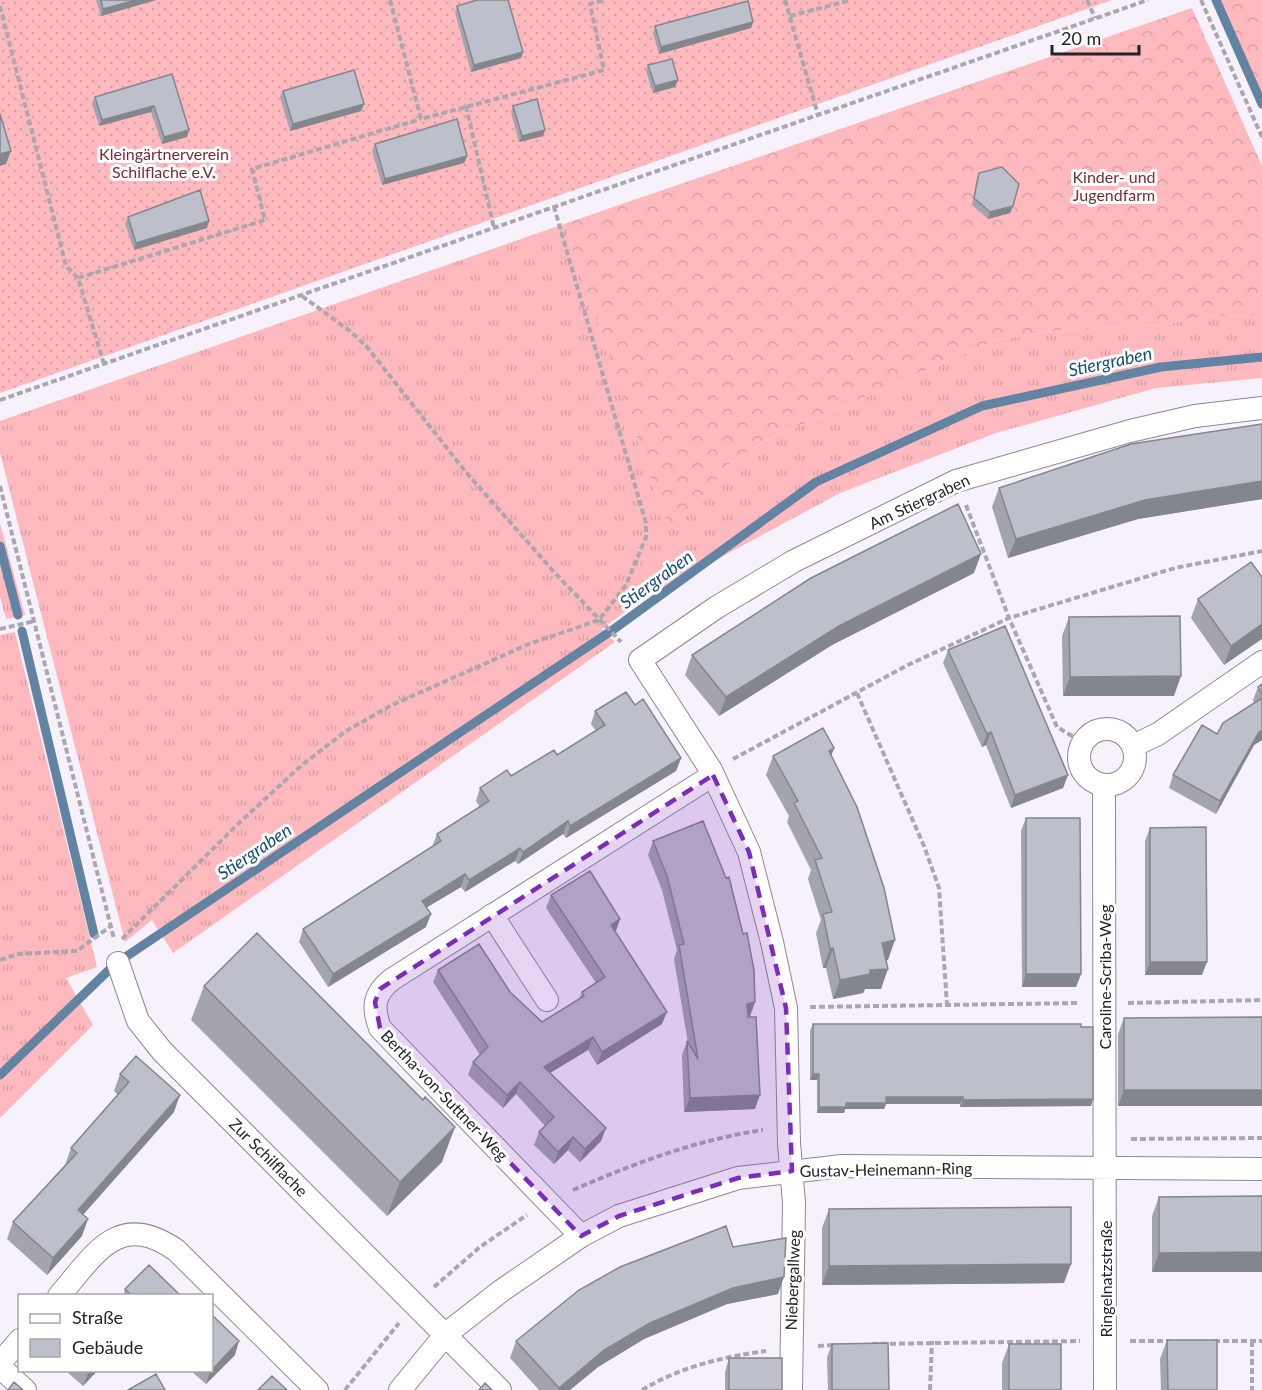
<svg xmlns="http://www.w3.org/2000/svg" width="1262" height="1390" viewBox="0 0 1262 1390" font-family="Lato,sans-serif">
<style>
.grass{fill:url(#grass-tufts)}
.forest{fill:url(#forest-crowns)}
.garden{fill:url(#garden-dots)}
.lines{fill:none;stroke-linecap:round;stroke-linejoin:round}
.stream{stroke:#6284a2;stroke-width:9}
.minor-casing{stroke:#8d8891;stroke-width:24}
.path{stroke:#aba7af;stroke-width:4;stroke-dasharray:6 3;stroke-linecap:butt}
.minor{stroke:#fff;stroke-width:22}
.wall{fill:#a3a4ae}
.shaded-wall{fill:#84868d}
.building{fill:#bdbfca;stroke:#84868d;stroke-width:1.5}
.marked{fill:#7b2cbf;fill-opacity:0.2;stroke:#7b2cbf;stroke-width:4.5;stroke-dasharray:12 8;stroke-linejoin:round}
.labels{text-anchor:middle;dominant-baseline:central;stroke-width:6;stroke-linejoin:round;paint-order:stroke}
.park-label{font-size:16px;fill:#7a2a36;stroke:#fff}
.street-label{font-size:16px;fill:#252327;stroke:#fff}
.water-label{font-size:18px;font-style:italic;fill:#184f78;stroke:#fff}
</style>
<defs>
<pattern id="grass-tufts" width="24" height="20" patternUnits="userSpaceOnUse" patternTransform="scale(1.5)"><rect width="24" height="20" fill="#feb9be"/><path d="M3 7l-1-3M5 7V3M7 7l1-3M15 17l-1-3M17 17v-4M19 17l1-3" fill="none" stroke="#da9fa3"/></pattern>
<pattern id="forest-crowns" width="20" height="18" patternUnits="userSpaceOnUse" patternTransform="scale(1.5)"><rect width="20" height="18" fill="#feb9be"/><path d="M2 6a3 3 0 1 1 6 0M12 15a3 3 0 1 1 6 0" fill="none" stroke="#da9fa3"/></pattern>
<pattern id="garden-dots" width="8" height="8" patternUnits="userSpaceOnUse" patternTransform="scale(1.5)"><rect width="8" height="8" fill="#feb9be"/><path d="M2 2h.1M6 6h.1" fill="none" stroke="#da9fa3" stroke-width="1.8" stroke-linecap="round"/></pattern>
</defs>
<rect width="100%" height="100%" fill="#f6f1fb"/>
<path class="grass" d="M564 224 669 530 703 497 725 468 765 441 996 340 1060 330 1164 325 1206 316 1262 315V378L1156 388 996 433 840 493 640 601 602 629 615 642 173 953 152 920 125 942 0 453V421Z
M0 523 25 615 6 619 0 597Z
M15 632 97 967 66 978 93 1025 0 1118V635Z"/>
<path class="forest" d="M1217 0H1262V103Z
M1192 8 1262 166V315L1206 316 1164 325 1060 330 996 340 765 441 725 468 703 497 669 531 564 224Z"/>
<path class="garden" d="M0 0H1112L0 393Z"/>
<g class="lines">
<path class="stream" d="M1216 0 1262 104
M0 546 18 615
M22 631 94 934
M124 958 614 629 816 482 982 406 1161 367 1262 357
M0 1075 111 968"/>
<defs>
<path id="minor" d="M1079 757a28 28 0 1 1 56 0a28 28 0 1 1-56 0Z
M1133 746 1158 734 1262 662
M1104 786 1105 1390
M492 915 547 1000
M118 963 138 1021 162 1051 500 1390
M581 1236 380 1028C372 1007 374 994 391 980L713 775
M59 1296C95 1254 118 1210 176 1250L317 1390
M0 1363 20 1340
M0 1367 25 1390
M400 1390 446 1334 501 1291 581 1236 619 1216 738 1178 842 1166 1262 1169
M791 1390 794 1203 789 1143 786 1008 772 942 749 852 711 770 640 660 717 607 794 561 956 481 1130 431 1195 416 1262 408"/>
</defs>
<use href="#minor" class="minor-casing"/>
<path class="path" d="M390 0 421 119 604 70 590 4 605 0
M785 0 818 115
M1087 0 1095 18
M1201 0 1262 137
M0 6 66 266 78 278
M790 16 851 0
M466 106 494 228
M302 296 350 331 367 347 465 471 554 572 621 642
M104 364 78 278 265 220 252 169 421 119
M0 400 1148 0
M0 486 114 939
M966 505 1009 618 1057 727 1082 742
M0 629 35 621
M857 693 924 846 939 888 947 1005
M733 759 908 665 1009 618 1175 568 1262 551
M122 939 240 822 302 765 346 731 392 705 529 644 599 620 626 585 646 537V523L554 207
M0 960 18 954 77 951 111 926
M1128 1003 1262 1000
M810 1007 1079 1003
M1131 1139 1262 1138
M573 1190C635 1163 696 1140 763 1130
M434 1287 480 1247 527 1215
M1130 1341H1170
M1214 1341H1262
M1252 1341V1390
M872 1344 1080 1341
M818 1346 834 1345
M345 1390 399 1323
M642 1390C680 1367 722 1357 766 1351
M930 1390 932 1341"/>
<use href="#minor" class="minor"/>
</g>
<path class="wall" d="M96 0H156L101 16Z
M457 6 523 52 521 58 471 72 455 12Z
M753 22 751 28 659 54 653 33 655 26Z
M648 65 678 80 675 87 653 93 646 71Z
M172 74 187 137 162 144 151 112 99 126 92 103 95 97Z
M283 91 364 104 361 111 290 131 280 97Z
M513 106 545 130 543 136 519 142 511 112Z
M375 144 467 156 464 163 382 185 372 151Z
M979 173 1013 206 1010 213 988 219 972 205 977 179Z
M128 217 207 228 134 250 125 224Z
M1262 424V499L1138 519 1008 558 992 507 999 488Z
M974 573 832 645 719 716 685 675 692 655Z
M1262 577 1224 665 1191 618 1198 599Z
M1069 617 1174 696H1063L1062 636Z
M948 650 1068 775 1063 788 1011 808 986 745 982 747 943 663Z
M1262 684V740L1254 745 1216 814 1169 788 1173 775 1217 734 1254 703 1253 700 1258 687Z
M635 705 681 758 676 771 566 838 563 834 518 864 515 861 465 892 461 887 426 908V927L328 987 299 942 303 929 432 847 437 834 480 807 476 801 480 788 557 755 596 731 591 724 595 711Z
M834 748 831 756 888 960H886L881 989H865L863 993 833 999 826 968H823L816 933 821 920 808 879 811 870 787 822 789 816 766 775 773 756Z
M1026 818 1081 974 1076 987H1022L1021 831Z
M1150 828 1202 975H1145V841Z
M653 841 755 1002 750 1016 748 1017 755 1109 684 1112 682 1055 687 1041 688 1043 674 959 677 950 662 890 648 855Z
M551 895 620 919 615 932 662 1024 597 1065 588 1050 550 1073 601 1141 580 1162 568 1150 554 1164 534 1145 539 1132 545 1126 516 1094 503 1108 468 1075 473 1062 480 1055 433 982 438 970 510 992 542 1022 579 999 582 992 596 983 546 908Z
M204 986 442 1162 387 1216 191 1020Z
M1124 1018 1262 1106H1118V1034Z
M813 1024 1081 1027 1093 1099 1091 1106 960 1107V1104H886L884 1109H845L844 1113H817V1080H810V1031Z
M120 1074 174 1112 83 1215 82 1236 47 1275 7 1239 13 1222 65 1165 71 1148 118 1095 114 1091Z
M1262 1196V1272H1152V1216L1159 1197Z
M829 1209 1064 1283 822 1285V1228Z
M733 1247 778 1294 727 1304 644 1339 598 1367 570 1390H539L510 1358 516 1341Z
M125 1289 181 1296H123Z
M1167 1340 1217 1390H1161L1160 1359Z
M832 1344 889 1390H828L827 1357Z
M1009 1344 1061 1390H1002V1363Z
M235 1355 206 1384 191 1371H212Z
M729 1358 782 1390H725V1372Z
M66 1371H97L83 1386Z"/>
<path class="shaded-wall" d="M136 0H156L101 16 103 9Z
M753 22 751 28 659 54 661 47Z
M523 52 521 58 471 72 474 65Z
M678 80 675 87 653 93 655 86Z
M364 104 361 111 290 131 293 124Z
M154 106 151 112 99 126 102 120Z
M189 130 187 137 162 144 164 137Z
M545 130 543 136 519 142 522 136Z
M11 151 6 164 0 166V154Z
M467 156 464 163 382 185 385 179Z
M1013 206 1010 213 988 219 990 212Z
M209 221 207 228 134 250 136 243Z
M1262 481V499L1138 519 1008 558 1016 539 1145 500Z
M981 554 974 573 832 645 719 716 726 697 839 626Z
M1262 624V639L1224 665 1231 646Z
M1181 676 1174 696H1063L1070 677Z
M1262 730V740L1254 745 1216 814 1220 801 1259 732Z
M991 732 986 745 982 747 987 734Z
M834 748 827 767 829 751Z
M681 758 676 771 566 838 570 826Z
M1068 775 1063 788 1011 808 1015 795Z
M568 821 563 834 518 864 523 852Z
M520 848 515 861 465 892 469 880Z
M465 874 461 887 417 913 422 901Z
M431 914 426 927 328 987 333 974Z
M620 919 616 931 606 938 611 925Z
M895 940 888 960 875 962 882 943Z
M833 948 826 968H823L830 949Z
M1150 962H1207L1202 975H1145Z
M888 969 881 989H865L863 993 833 999 840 980 870 970Z
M1026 974H1081L1076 987H1022Z
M755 1002 750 1016 742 1018 747 1004Z
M667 1012 662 1024 597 1065 602 1052Z
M593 1037 588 1050 540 1079 544 1067Z
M813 1074H819L817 1080H810Z
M520 1082 516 1094 503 1108 507 1095Z
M1124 1090H1262V1106H1118Z
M180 1095 174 1112 72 1227 78 1210Z
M760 1095 755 1109 684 1112 690 1098Z
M886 1097H963L960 1104H886L884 1109H845L844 1113H817L819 1107Z
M1093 1099 1091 1106 960 1107 963 1100Z
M455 1127 442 1162 387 1216 400 1182Z
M606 1128 601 1141 580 1162 585 1149Z
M573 1137 568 1150 554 1164 558 1152Z
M88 1219 82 1236 47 1275 53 1258Z
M1262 1252V1272H1152L1159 1253Z
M1071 1264 1064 1283 822 1285 829 1266Z
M784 1277 778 1294 727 1304 644 1339 598 1367 570 1390H558L559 1388 604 1350 650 1323 733 1288Z
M239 1341 235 1355 206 1384 210 1371Z
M90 1371H97L83 1386 88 1373Z"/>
<path class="building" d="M101 0H136L103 9Z
M477 0H508L523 52 474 65 457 6Z
M748 1 753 22 661 47 655 26Z
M672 59 678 80 655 86 648 65Z
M354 70 364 104 293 124 283 91Z
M172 74 189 130 164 137 154 106 102 120 95 97Z
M537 99 545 130 522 136 513 106Z
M0 114 11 151 0 154Z
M457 119 467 156 385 179 375 144Z
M1002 167 1019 184 1013 206 990 212 974 198 979 173Z
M200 190 209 221 136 243 128 217Z
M1262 424V481L1145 500 1016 539 999 488 1131 444Z
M958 504 981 554 839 626 726 697 692 655 811 578Z
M1251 562 1262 577V624L1231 646 1198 599Z
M1180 616 1181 676 1070 677 1069 617Z
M1005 626 1068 775 1015 795 991 732 987 734 948 650Z
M1262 684V694L1258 687Z
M626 692 635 705 643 699 681 758 570 826 568 821 523 852 520 848 469 880 465 874 422 901 431 914 333 974 303 929 441 841 437 834 489 801 480 788 507 770 511 776 554 750 557 755 605 725 595 711Z
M1262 698V730L1259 732 1220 801 1173 775 1202 725 1217 734 1223 723Z
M823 728 834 748 829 751 857 807 884 888 895 940 882 943 888 969 870 970V974L840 980 833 948 830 949 823 914 832 912 815 860 822 858 794 803 798 801 773 756Z
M1026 818H1080L1081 974H1026Z
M703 821 726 878 729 877 743 934 747 933 754 970 755 1002 747 1004 748 1017H756L760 1095 690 1098 687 1041 698 1059 679 945 684 944 667 876 653 841Z
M1206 827 1207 962H1150V828Z
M590 871 620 919 611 925 667 1012 602 1052 593 1037 544 1067 606 1128 585 1149 573 1137 558 1152 539 1132 554 1117 520 1082 507 1095 473 1062 488 1047 438 970 479 944 510 992 542 1022 584 996 582 992 605 977 551 895Z
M257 933 423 1100 425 1097 455 1127 400 1182 204 986Z
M1262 1017V1090H1124V1018Z
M813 1024H1081V1027H1093V1099L963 1100V1097H886V1103H846V1107H819V1074H813Z
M136 1056 180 1095 78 1210 88 1219 53 1258 13 1222 77 1153 71 1148 129 1082 120 1074Z
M1262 1196V1252L1159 1253V1197Z
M1071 1207V1264L829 1266V1209Z
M726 1226 733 1247 786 1238 784 1277 733 1288 650 1323 604 1350 559 1388 516 1341 579 1290 620 1267Z
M149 1265 181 1296H132L125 1289Z
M212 1315 239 1341 212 1370Z
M1167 1340H1217V1390H1168Z
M888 1343 889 1390H832V1344Z
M1009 1344H1061V1390H1009Z
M729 1358H782V1390H729Z
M156 1374 165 1390H128Z
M272 1376 287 1390H258Z
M14 1382 23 1390H8Z
M485 1383 492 1390H479Z"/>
<path class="marked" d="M713 775 749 852 786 1008 792 1171 738 1178 619 1216 581 1236 380 1028 375 1002 380 989Z"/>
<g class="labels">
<g class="park-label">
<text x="164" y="153">Kleingärtnerverein<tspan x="164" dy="18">Schilflache e.V.</tspan></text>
<text x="1114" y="176">Kinder- und<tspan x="1114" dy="18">Jugendfarm</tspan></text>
</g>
<g class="street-label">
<text transform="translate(919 501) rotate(-25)">Am Stiergraben</text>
<text transform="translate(1104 977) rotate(-90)">Caroline-Scriba-Weg</text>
<text transform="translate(445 1095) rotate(46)">Bertha-von-Suttner-Weg</text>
<text transform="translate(269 1157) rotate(45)">Zur Schilflache</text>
<text transform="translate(886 1169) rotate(-1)">Gustav-Heinemann-Ring</text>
<text transform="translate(1105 1279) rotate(-90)">Ringelnatzstraße</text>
<text transform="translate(792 1280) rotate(-88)">Niebergallweg</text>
</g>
<g class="water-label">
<text transform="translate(1110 361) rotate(-12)">Stiergraben</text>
<text transform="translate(656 579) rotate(-36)">Stiergraben</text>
<text transform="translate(254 851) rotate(-34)">Stiergraben</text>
</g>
</g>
<rect x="18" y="1294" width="195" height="78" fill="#ffffff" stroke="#a8a7a9" stroke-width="1.5"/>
<rect x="30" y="1314" width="30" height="9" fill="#ffffff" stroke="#a8a7a9" stroke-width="1.5"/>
<text x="72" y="1324" font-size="18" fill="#252327">Straße</text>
<rect x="30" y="1339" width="30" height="18" fill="#bdbfca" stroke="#a8a7a9" stroke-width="1.5"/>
<text x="72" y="1354" font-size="18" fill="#252327">Gebäude</text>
<path d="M1052 45v9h87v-9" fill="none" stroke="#252327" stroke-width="3"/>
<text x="1061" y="45" font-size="18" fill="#252327" stroke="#ffffff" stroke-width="4.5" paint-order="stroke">20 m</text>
</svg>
